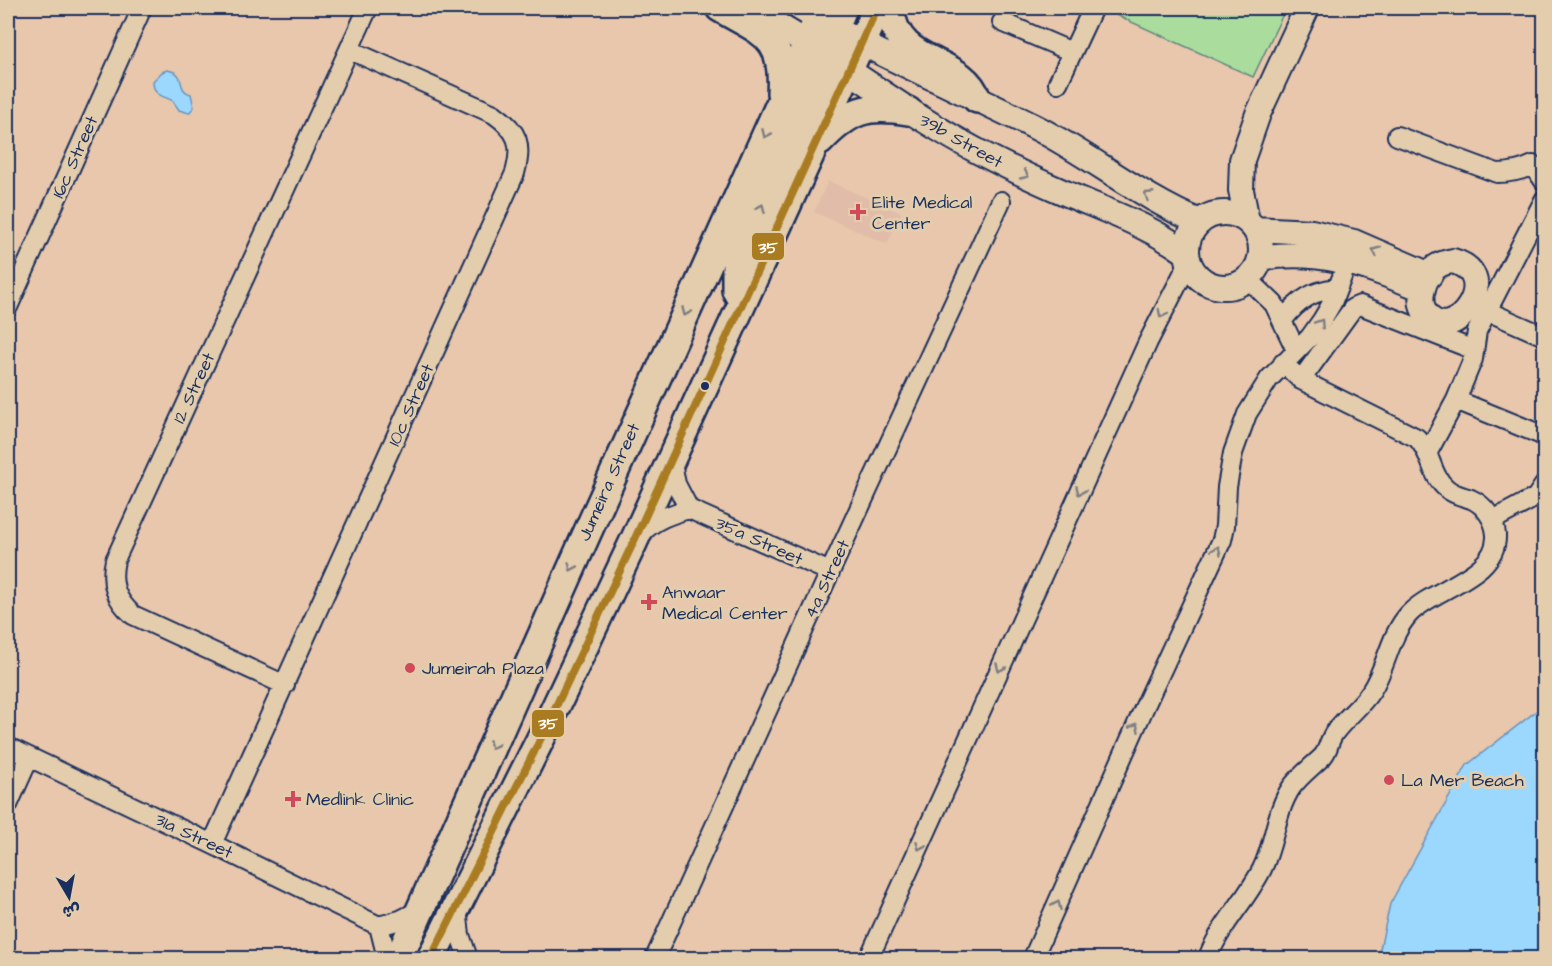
<svg xmlns="http://www.w3.org/2000/svg" width="1552" height="966" viewBox="0 0 1552 966" font-family="'Architects Daughter','Playpen Sans Arabic',sans-serif">
<style>
.built{fill:#e1bca8}
.green{fill:#aadc9e;stroke:#62867e;stroke-width:1.5}
.water{fill:#9cd7fd;stroke:#6894bd;stroke-width:1.5}
.lines{fill:none;stroke-linecap:round;stroke-linejoin:round}
.street-casing{stroke:#1b2f5e;stroke-width:22}
.secondary-casing{stroke:#1b2f5e;stroke-width:28}
.primary-casing{stroke:#1b2f5e;stroke-width:32}
.street{stroke:#e3cdac;stroke-width:18}
.secondary{stroke:#e3cdac;stroke-width:24}
.primary{stroke:#e3cdac;stroke-width:27}
.bus-1-casing{stroke:#e3cdac;stroke-width:12}
.bus-1{stroke:#aa7c21;stroke-width:8}
.oneway{stroke:#7f7e85}
.poi-dot{fill:#d1495b;stroke:#e3cdac;stroke-width:2}
.bus-dot{fill:#1b2f5e;stroke:#e3cdac;stroke-width:2}
.labels{text-anchor:middle;dominant-baseline:central;stroke-width:6;stroke-linejoin:round;paint-order:stroke}
.street-label{font-size:18px;fill:#1b2f5e;stroke:#e3cdac}
.poi-label{font-size:18px;fill:#1b2f5e;stroke:#e3cdac;text-anchor:start}
.line-badge{stroke:#e3cdac;stroke-width:2}
.badge-label{font-size:16px;text-anchor:middle;font-weight:bold;fill:#fff}
</style>
<rect width="100%" height="100%" fill="#e8c7ac"/>
<filter id="ink" filterUnits="userSpaceOnUse"><feTurbulence type="fractalNoise" baseFrequency=".0167" numOctaves="2"/><feDisplacementMap in="SourceGraphic" scale="12" xChannelSelector="R" yChannelSelector="G"/><feConvolveMatrix kernelMatrix="1 2 1 2 8 2 1 2 1" color-interpolation-filters="sRGB"/></filter>
<g filter="url(#ink)">
<path class="built" d="M828 181 901 213 887 244 814 212Z"/>
<path class="green" d="M1109 8H1280L1285 10 1253 77 1107 11Z"/>
<path class="water" d="M167 70C189 73 174 89 191 94L194 107 189 113 179 110 173 101C162 95 153 96 153 81L162 72Z
M1544 705V958H1378L1390 904 1467 765Z"/>
<g class="lines">
<defs>
<path id="street" d="M1002 22 1072 52
M1058 83 1093 8
M1397 136 1497 173C1511 173 1521 171 1533 165L1544 181
M1248 279 1274 304 1296 350
M8 307 142 8
M1478 307 1544 336
M1283 320C1298 300 1314 290 1338 288
M1301 380 1353 308 1360 305 1474 350
M1456 400 1544 436
M1428 452 1456 400 1473 359 1477 331 1544 200
M671 458 676 484 689 509
M689 509 830 572
M1493 520 1536 497 1544 485
M641 534C653 520 671 514 689 509
M285 685 133 615C115 599 110 583 115 560L368 8
M8 747 212 844 379 926 400 920 420 910
M8 805 29 758
M212 844 515 173C523 144 518 131 494 114L350 50
M457 908 460 935 468 958
M379 926 387 958
M655 958 830 572 1001 201
M869 958 1148 342 1189 262
M1033 958 1145 706 1222 540 1225 526 1227 487 1233 453 1247 414 1269 379 1310 337 1322 320 1332 303 1348 261
M1208 958C1220 925 1246 901 1262 869 1275 843 1275 813 1291 788 1300 775 1312 767 1323 756 1329 749 1329 739 1335 732 1346 717 1361 707 1371 691 1387 667 1389 636 1409 614 1433 588 1498 576 1496 535 1495 520 1485 505 1471 499 1462 496 1454 495 1446 488 1430 474 1432 453 1417 438L1301 380 1283 363"/>
<path id="secondary" d="M747 8C827 50 898 109 979 152 1004 165 1030 178 1056 189 1103 210 1145 223 1187 253
M800 8C876 55 958 88 1037 128 1093 157 1142 198 1200 222
M1187 250a37 37 0 1 1 74 0a37 37 0 1 1-74 0Z
M1247 221 1241 190 1242 160 1258 114 1307 8
M1255 229 1312 232 1354 242 1430 275
M1260 258C1324 248 1365 266 1423 289
M1453 261C1506 276 1452 350 1426 314 1416 300 1424 277 1436 267 1441 263 1447 262 1453 261Z"/>
<path id="primary" d="M720 8C762 33 785 35 781 93
M890 8C896 69 962 55 977 99
M838 52 835 28 843 8
M820 141C850 110 866 104 908 111
M742 301 736 290V266L828 58V37L818 18
M399 958 584 540 823 8
M431 958 541 738 633 543 877 8"/>
</defs>
<use href="#street" class="street-casing"/>
<use href="#secondary" class="secondary-casing"/>
<use href="#primary" class="primary-casing"/>
<use href="#street" class="street"/>
<use href="#secondary" class="secondary"/>
<use href="#primary" class="primary"/>
<defs>
<path id="bus-1" d="M431 958 541 738 633 543 877 8"/>
</defs>
<use href="#bus-1" class="bus-1-casing"/>
<use href="#bus-1" class="bus-1"/>
</g>
<defs><path id="oneway-chevron" d="M-2-3.5L2.5 0L-2 3.5" fill="none" stroke-width="1.6" stroke-linecap="round" stroke-linejoin="round" transform="scale(1.5)"/></defs>
<g class="oneway">
<use href="#oneway-chevron" transform="translate(766 134) rotate(114)"/>
<use href="#oneway-chevron" transform="translate(1025 175) rotate(25)"/>
<use href="#oneway-chevron" transform="translate(1148 195) rotate(-147)"/>
<use href="#oneway-chevron" transform="translate(761 208) rotate(-66)"/>
<use href="#oneway-chevron" transform="translate(1376 251) rotate(-156)"/>
<use href="#oneway-chevron" transform="translate(686 312) rotate(114)"/>
<use href="#oneway-chevron" transform="translate(1162 314) rotate(117)"/>
<use href="#oneway-chevron" transform="translate(1320 323) rotate(-57)"/>
<use href="#oneway-chevron" transform="translate(1080 491) rotate(114)"/>
<use href="#oneway-chevron" transform="translate(1217 550) rotate(-67)"/>
<use href="#oneway-chevron" transform="translate(572 567) rotate(114)"/>
<use href="#oneway-chevron" transform="translate(1000 668) rotate(114)"/>
<use href="#oneway-chevron" transform="translate(1135 727) rotate(-66)"/>
<use href="#oneway-chevron" transform="translate(493 745) rotate(114)"/>
<use href="#oneway-chevron" transform="translate(920 846) rotate(114)"/>
<use href="#oneway-chevron" transform="translate(1057 905) rotate(-66)"/>
</g>
</g>
<g class="poi-dot">
<path d="M855 203h6v6h6v6h-6v6h-6v-6h-6v-6h6z"/>
<path d="M646 593h6v6h6v6h-6v6h-6v-6h-6v-6h6z"/>
<circle cx="410" cy="668" r="6"/>
<circle cx="1389" cy="780" r="6"/>
<path d="M290 790h6v6h6v6h-6v6h-6v-6h-6v-6h6z"/>
</g>
<circle class="bus-dot" cx="705" cy="386" r="5"/>
<g class="labels">
<g class="street-label">
<text transform="translate(961 141) rotate(29)">39b Street</text>
<text transform="translate(75 157) rotate(-66)">16c Street</text>
<text transform="translate(194 388) rotate(-65)">12 Street</text>
<text transform="translate(411 405) rotate(-66)">10c Street</text>
<text transform="translate(609 482) rotate(-66)">Jumeira Street</text>
<text transform="translate(759 541) rotate(24)">35a Street</text>
<text transform="translate(827 579) rotate(-65)">4a Street</text>
<text transform="translate(194 836) rotate(25)">31a Street</text>
</g>
<g class="poi-label">
<text x="872" y="202">Elite Medical<tspan x="872" dy="21">Center</tspan></text>
<text x="662" y="592">Anwaar<tspan x="662" dy="21">Medical Center</tspan></text>
<text x="422" y="668">Jumeirah Plaza</text>
<text x="1401" y="780">La Mer Beach</text>
<text x="306" y="799">Medlink Clinic</text>
</g>
</g>
<g class="line-badge">
<rect x="751" y="232" width="34" height="29" rx="6" fill="#aa7c21"/>
<rect x="531" y="709" width="34" height="29" rx="6" fill="#aa7c21"/>
</g>
<g class="badge-label">
<text x="768" y="253">35</text>
<text x="548" y="729">35</text>
</g>
<rect width="1552" height="966" fill="none" stroke="#e3cdac" stroke-width="30"/>
<rect x="15" y="15" width="1522" height="936" fill="none" stroke="#1b2f5e" stroke-width="2" filter="url(#ink)"/>
<g transform="translate(69 897) rotate(170)" stroke="#e3cdac" stroke-width="4.5" paint-order="stroke">
<path d="M0-4.5L10 22L0 15L-10 22Z" fill="#1b2f5e"/>
<text y="-9" font-size="16" font-weight="bold" text-anchor="middle" fill="#1b2f5e">ش</text>
</g>
</svg>
